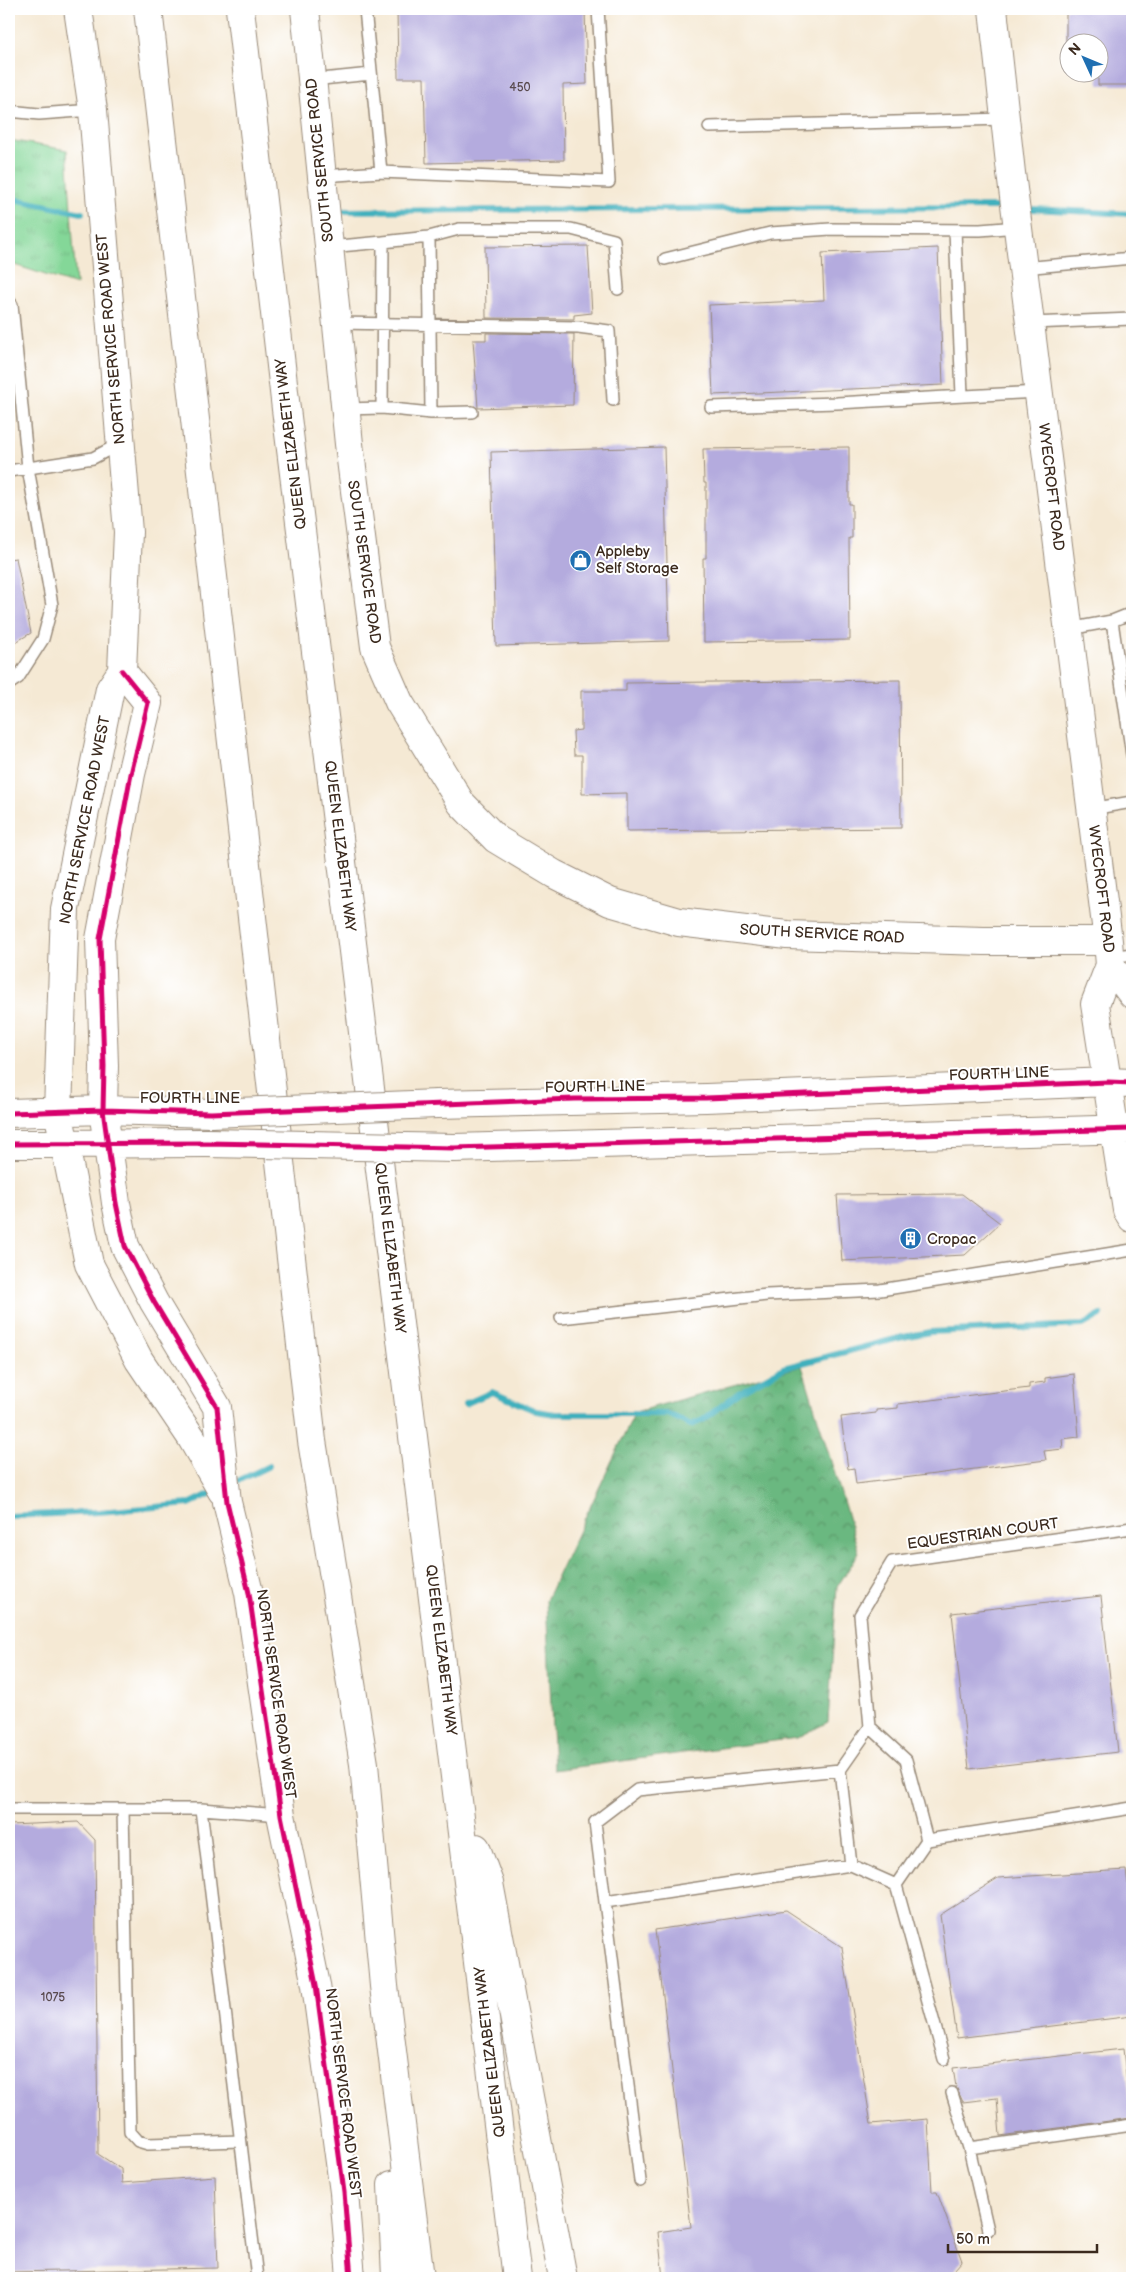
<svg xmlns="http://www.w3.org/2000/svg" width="1141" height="2287" viewBox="0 0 1141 2287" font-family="'Balsamiq Sans',sans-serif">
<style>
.grass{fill:url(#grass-tufts);stroke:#60805b}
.forest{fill:url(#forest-crowns);stroke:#53714f}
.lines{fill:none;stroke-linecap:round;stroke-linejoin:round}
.stream{stroke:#41b0bd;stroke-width:6}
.building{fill:#b4abde}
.lane-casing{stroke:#988a79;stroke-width:14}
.secondary-casing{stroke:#988a79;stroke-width:30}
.highway-casing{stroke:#988a79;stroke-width:30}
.lane{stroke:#fff;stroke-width:11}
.secondary{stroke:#fff;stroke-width:28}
.highway{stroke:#fff;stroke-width:28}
.secondary-bridge-casing{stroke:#988a79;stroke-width:30;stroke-linecap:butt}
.secondary-bridge{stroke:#fff;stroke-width:28}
.cycleway-casing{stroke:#fff;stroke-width:8}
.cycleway{stroke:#d6006c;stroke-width:5}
.labels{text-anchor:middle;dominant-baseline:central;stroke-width:4;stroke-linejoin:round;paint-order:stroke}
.number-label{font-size:12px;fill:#594a4e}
.street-label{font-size:15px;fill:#3b2a1e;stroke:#fff}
.poi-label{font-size:15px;fill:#3b2a1e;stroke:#fff;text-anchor:start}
</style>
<defs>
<pattern id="grass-tufts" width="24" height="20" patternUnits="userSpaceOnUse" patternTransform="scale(1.25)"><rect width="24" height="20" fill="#84d798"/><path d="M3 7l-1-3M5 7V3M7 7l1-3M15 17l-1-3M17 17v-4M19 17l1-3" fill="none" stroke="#73b983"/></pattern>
<pattern id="forest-crowns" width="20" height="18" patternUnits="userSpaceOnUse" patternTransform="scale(1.25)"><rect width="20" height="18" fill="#6bb880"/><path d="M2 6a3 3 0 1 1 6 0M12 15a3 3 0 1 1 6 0" fill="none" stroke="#599668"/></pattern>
</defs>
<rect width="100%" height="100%" fill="#fff"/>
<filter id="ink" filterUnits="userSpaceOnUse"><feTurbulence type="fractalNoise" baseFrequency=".02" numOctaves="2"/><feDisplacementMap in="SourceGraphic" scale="10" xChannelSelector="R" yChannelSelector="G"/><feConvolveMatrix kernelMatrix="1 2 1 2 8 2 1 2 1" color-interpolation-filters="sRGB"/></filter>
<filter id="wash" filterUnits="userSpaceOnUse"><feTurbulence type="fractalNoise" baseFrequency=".0096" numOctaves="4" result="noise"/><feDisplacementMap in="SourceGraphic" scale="20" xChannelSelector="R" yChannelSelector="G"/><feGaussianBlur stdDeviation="1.12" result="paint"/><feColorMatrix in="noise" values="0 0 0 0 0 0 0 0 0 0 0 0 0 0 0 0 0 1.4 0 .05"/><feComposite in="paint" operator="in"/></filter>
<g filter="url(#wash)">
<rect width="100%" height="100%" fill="#f5e9d4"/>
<path class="grass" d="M9 140 67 150 76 285 9 263Z"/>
<path class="forest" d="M802 1366 859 1553 837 1587 828 1722 797 1738 554 1770 546 1600 635 1412Z"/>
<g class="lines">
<path class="stream" d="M9 198 82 213
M1033 209 1132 214
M332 211 997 207
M465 1404 492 1392 536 1411 555 1414H668L691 1425 703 1420 740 1392 783 1368 903 1337 930 1332 1083 1325 1101 1315
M240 1480 269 1466
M9 1516 99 1512 189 1504 214 1492"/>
</g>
<g id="blocks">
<path class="building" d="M397 9H585L587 84 563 85 564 160 426 163 424 78H398Z
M1066 9H1132V85H1098V42H1066Z
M588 246 592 313 574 315V319L486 318 485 247Z
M938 248 943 385 713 395 709 305 824 300 822 253Z
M486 333 574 334 573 405 478 408 473 340H486Z
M664 447 669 641 496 646 491 452Z
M849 447V504H852V538H849L850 640 704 642 703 558H706V483H704L703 449Z
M16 558 31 633 9 646V559Z
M900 680 901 828 627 831V793L582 794V755H574L573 731 581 730V691H626V683Z
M962 1194 1000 1223 965 1255 842 1261 837 1195Z
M1074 1374 1079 1437 1062 1439 1063 1449 1044 1451 1046 1460 856 1484 854 1468 848 1469 841 1417 876 1413V1410L898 1408V1404L1029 1388V1384L1045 1382V1378Z
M1101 1596 1118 1752 969 1769 952 1613Z
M78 1822 95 1840 98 2154 121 2169 122 2183 215 2176 218 2268 9 2272V1825Z
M1126 1870 1132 1912V2016L957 2038 940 1915 998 1878Z
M786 1910 842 1947 871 2124 928 2119 932 2192H937L962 2261 947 2278H663L658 2232 691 2227 655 1930Z
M1123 2049 1131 2118 1000 2136 997 2098 963 2102 956 2087 953 2068Z"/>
</g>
</g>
<g filter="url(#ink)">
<use href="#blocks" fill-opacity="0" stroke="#988a79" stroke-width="1"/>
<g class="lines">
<defs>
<path id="lane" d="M365 9 381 172
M312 80 371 74
M9 111 39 114 93 110
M709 127 1005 119
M322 176 381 172 609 182 598 9
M955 230 962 395
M429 237 459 229H571L614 240 618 289
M383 242 429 237 431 413
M329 247 383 242 382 408 345 409
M665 259 770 233 831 229 980 230 1018 227
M1023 268 1132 258
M9 301 12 305 28 468 52 605 43 639 18 678 9 684
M337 323 578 327 609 331 613 400
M1031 323 1132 319
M711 407 837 403 1039 392
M382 408 431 413 472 412
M9 471 93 458 119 444
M1112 621 1132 755
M1069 629 1112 621 1132 613
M1091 809 1132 802
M1110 957 1132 954
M561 1318 767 1295 880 1290 1132 1250
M870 1727 860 1615 892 1562 1132 1528
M870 1727 906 1760 927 1840
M9 1809H201L281 1815
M201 1809 257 2278
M123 1810 130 2132 138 2141 148 2144 240 2141
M851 1865 840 1770 870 1727
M896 1885 944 2059
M605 1902 851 1865 896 1885 927 1840 1132 1808
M952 2093 969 2148 988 2230
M969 2148 1132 2125
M640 2181 595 1822 637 1790 840 1770"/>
<path id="secondary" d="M78 9 93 110 128 532 122 671 110 689 65 909 58 1111 89 1264 139 1360 191 1437 222 1491
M305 9 349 444 375 647 399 702 461 803 496 839 554 874 610 902 679 922 787 935 984 941H1108
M993 9 1011 173 1108 941 1110 965 1095 1004 1127 1210 1132 1218
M122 671 148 703 131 774 100 939 104 1066 103 1110 116 1203 125 1246 154 1302 217 1407 227 1502 249 1593 281 1815 316 1985 344 2192 351 2278
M1110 965 1132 994
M437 1104 706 1098 1108 1082 1132 1083
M9 1113 103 1110 211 1113
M9 1144 207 1143
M454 1148 1132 1129"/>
<path id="highway" d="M148 9 312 1441 364 1764 384 1986 420 2278
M240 9 286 409 517 2278
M476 1848 489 1883 563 2278
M392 2185 396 2278"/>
</defs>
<use href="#lane" class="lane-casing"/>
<use href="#secondary" class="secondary-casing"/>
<use href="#highway" class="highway-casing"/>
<use href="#lane" class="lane"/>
<use href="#secondary" class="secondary"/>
<use href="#highway" class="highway"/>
<defs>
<path id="secondary-bridge" d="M211 1113 437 1104
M207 1143 454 1148"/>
</defs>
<use href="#secondary-bridge" class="secondary-bridge-casing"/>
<use href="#secondary-bridge" class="secondary-bridge"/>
<defs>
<path id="cycleway" d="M122 671 148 703 131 774 100 939 104 1066 103 1110 116 1203 125 1246 154 1302 217 1407 227 1502 249 1593 281 1815 316 1985 344 2192 351 2278
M9 1113 103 1110 211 1113 574 1099 706 1098 1108 1082 1132 1083
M9 1144 207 1143 454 1148 1132 1129"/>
</defs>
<use href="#cycleway" class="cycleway-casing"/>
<use href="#cycleway" class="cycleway"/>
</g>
</g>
<defs>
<symbol id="shop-disc" viewBox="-11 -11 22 22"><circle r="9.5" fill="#1f6fb2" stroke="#fff"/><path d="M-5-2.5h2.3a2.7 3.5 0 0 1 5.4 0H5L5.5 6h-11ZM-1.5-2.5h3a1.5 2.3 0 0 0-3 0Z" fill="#fff"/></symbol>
<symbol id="building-disc" viewBox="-11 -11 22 22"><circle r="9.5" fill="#1f6fb2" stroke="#fff"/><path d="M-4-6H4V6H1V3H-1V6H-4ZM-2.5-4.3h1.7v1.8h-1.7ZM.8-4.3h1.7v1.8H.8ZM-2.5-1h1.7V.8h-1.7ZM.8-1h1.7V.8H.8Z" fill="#fff"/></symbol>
</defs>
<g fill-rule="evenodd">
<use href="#shop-disc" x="568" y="548" width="25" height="25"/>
<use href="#building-disc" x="898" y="1226" width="25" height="25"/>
</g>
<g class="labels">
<g class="number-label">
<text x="520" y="87">450</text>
<text x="53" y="1997">1075</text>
</g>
<g class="street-label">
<text transform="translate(320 160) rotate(-96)">SOUTH SERVICE ROAD</text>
<text transform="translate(111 339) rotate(-95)">NORTH SERVICE ROAD WEST</text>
<text transform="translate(291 444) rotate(-97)">QUEEN ELIZABETH WAY</text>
<text transform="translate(1051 487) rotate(83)">WYECROFT ROAD</text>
<text transform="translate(364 562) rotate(82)">SOUTH SERVICE ROAD</text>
<text transform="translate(85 820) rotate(-79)">NORTH SERVICE ROAD WEST</text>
<text transform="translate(340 846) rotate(83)">QUEEN ELIZABETH WAY</text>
<text transform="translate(1101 889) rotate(83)">WYECROFT ROAD</text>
<text transform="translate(822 934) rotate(3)">SOUTH SERVICE ROAD</text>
<text transform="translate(999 1074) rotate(-2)">FOURTH LINE</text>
<text transform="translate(595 1087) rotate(-1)">FOURTH LINE</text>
<text x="190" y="1098">FOURTH LINE</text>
<text transform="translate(390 1248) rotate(83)">QUEEN ELIZABETH WAY</text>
<text transform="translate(983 1534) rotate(-8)">EQUESTRIAN COURT</text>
<text transform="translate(441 1650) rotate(83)">QUEEN ELIZABETH WAY</text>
<text transform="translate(276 1694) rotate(82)">NORTH SERVICE ROAD WEST</text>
<text transform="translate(490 2052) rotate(-97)">QUEEN ELIZABETH WAY</text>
<text transform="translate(343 2093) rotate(83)">NORTH SERVICE ROAD WEST</text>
</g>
<g class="poi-label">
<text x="596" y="551">Appleby<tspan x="596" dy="17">Self Storage</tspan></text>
<text x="927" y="1239">Cropac</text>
</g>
</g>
<rect width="1141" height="2287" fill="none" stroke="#fff" stroke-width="30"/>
<g transform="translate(1084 58) rotate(314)"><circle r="24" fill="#ffffff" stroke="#b1aaa5"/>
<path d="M0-4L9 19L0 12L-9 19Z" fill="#1f6fb2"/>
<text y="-8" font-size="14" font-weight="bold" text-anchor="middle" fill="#3b2a1e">N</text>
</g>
<path d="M948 2244v8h149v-8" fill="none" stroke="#3b2a1e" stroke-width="2.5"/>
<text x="956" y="2244" font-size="15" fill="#3b2a1e" stroke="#ffffff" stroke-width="4" paint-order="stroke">50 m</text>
</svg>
